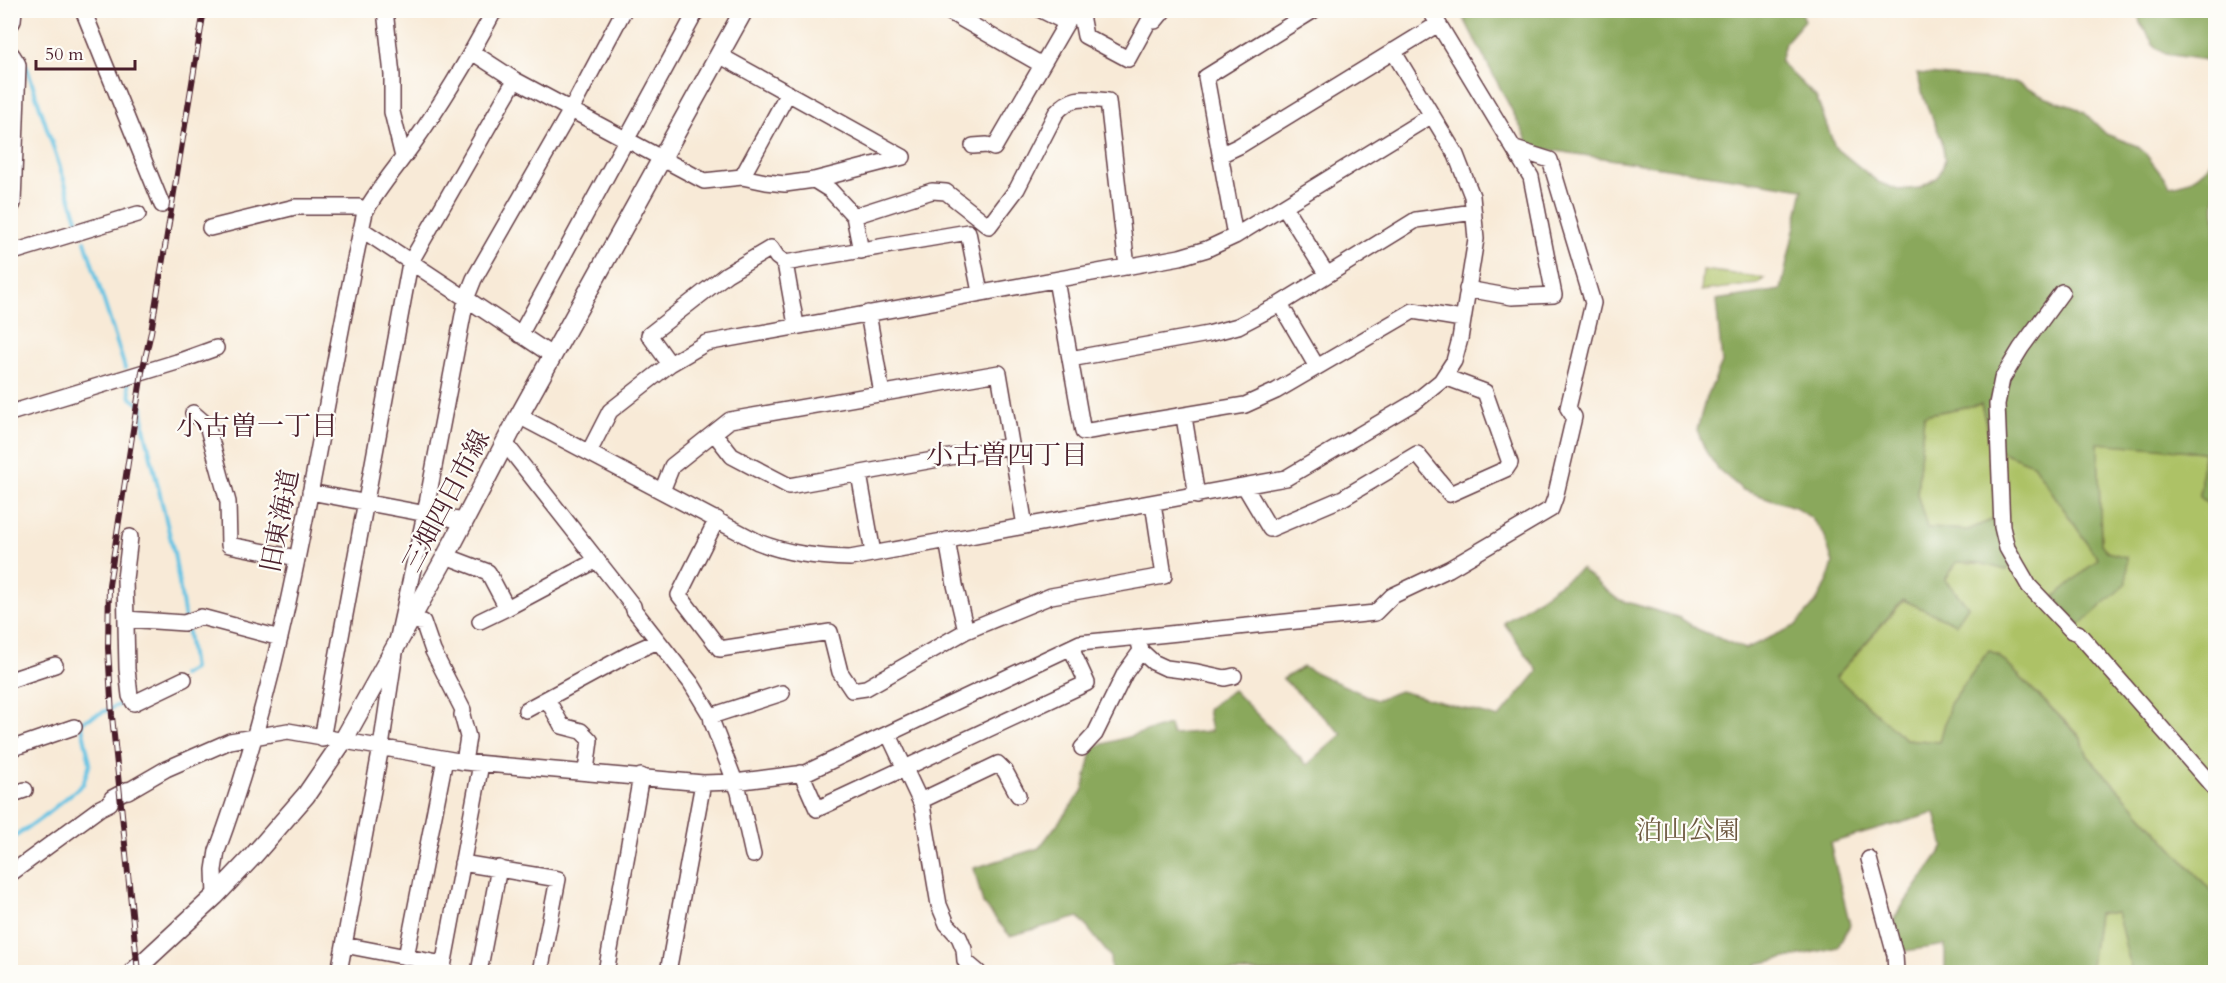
<svg xmlns="http://www.w3.org/2000/svg" width="2226" height="983" viewBox="0 0 2226 983" font-family="Cardo,'Noto Serif JP',serif">
<style>
.green{fill:#adc266;stroke:#7c7048;stroke-width:1.5}
.forest{fill:#8aa85b;stroke:#6a6443;stroke-width:1.5}
.lines{fill:none;stroke-linecap:round;stroke-linejoin:round}
.stream{stroke:#65c3e3;stroke-width:4}
.minor-casing{stroke:#643d45;stroke-width:18}
.major-casing{stroke:#643d45;stroke-width:21}
.highway-casing{stroke:#643d45;stroke-width:24}
.minor{stroke:#fff;stroke-width:15}
.major{stroke:#fff;stroke-width:18}
.highway{stroke:#fff;stroke-width:21}
.rail-casing{stroke:#4a1f2b;stroke-width:6}
.rail{stroke:#fdfcf7;stroke-width:4;stroke-dasharray:11;stroke-linecap:butt}
.labels{text-anchor:middle;dominant-baseline:central;stroke-width:4.5;stroke-linejoin:round;paint-order:stroke}
.street-label{font-size:26px;fill:#4a1f2b;stroke:#fdfcf7}
.park-label{font-size:26px;fill:#6d5840;stroke:#fdfcf7}
.neighbourhood-label{font-size:27px;fill:#4a1f2b;stroke:#fdfcf7}
</style>
<rect width="100%" height="100%" fill="#fdfcf7"/>
<filter id="ink" filterUnits="userSpaceOnUse"><feTurbulence type="fractalNoise" baseFrequency=".0167" numOctaves="2"/><feDisplacementMap in="SourceGraphic" scale="12" xChannelSelector="R" yChannelSelector="G"/><feConvolveMatrix kernelMatrix="1 2 1 2 8 2 1 2 1" color-interpolation-filters="sRGB"/></filter>
<filter id="wash" filterUnits="userSpaceOnUse"><feTurbulence type="fractalNoise" baseFrequency=".008" numOctaves="4" result="noise"/><feDisplacementMap in="SourceGraphic" scale="24" xChannelSelector="R" yChannelSelector="G"/><feGaussianBlur stdDeviation="1.35" result="paint"/><feColorMatrix in="noise" values="0 0 0 0 0 0 0 0 0 0 0 0 0 0 0 0 0 1.4 0 .05"/><feComposite in="paint" operator="in"/></filter>
<g filter="url(#wash)">
<rect width="100%" height="100%" fill="#f8ead7"/>
<path class="green" d="M1703 270 1765 278 1758 284 1701 291Z
M1981 404 1992 448 2033 464 2098 559 2080 625 2107 552 2101 544 2098 442 2203 452 2200 496 2216 513 2215 895 2088 756 2080 736 1999 656 1989 650 1950 704 1940 742 1905 739 1836 677 1904 600 1945 580 1957 562 1980 563 2006 570 1994 519 1968 530 1927 528 1917 494 1924 415Z
M2118 912 2132 972H2090L2098 914Z"/>
<path class="forest" d="M1460 11H1801L1805 20 1785 43 1780 62 1816 97 1835 147 1878 182 1898 190 1919 188 1937 178 1942 169 1945 159 1941 138 1924 99 1917 73 2015 82 2044 97 2076 108 2085 113 2106 134 2137 146 2145 153 2170 186C2191 183 2209 172 2215 150V513L2200 496 2203 452 2098 443 2101 544 2107 552 2127 557V583L2080 625 2054 597 2098 559 2033 464 1992 448 1981 404 1924 415 1917 494 1927 528 1968 530 1994 519 2014 562 2006 570 1980 563 1957 562 1945 580 1968 606 1956 624 1903 600 1836 677 1905 739 1940 742 1950 704 1989 650 1999 656 2080 737 2088 756 2215 895 2214 972H2132L2117 912 2098 914 2090 972H1945V945L1899 952 1894 918 1944 847 1935 813 1830 843 1850 925 1838 947 1757 964 1754 972H1111L1110 956 1079 917 1010 936 983 904 974 868 1039 848 1083 790 1093 747 1169 725 1172 734 1211 731 1207 709 1233 690 1307 765 1342 734 1283 679 1303 667 1376 700 1400 691 1499 718 1538 671 1504 623 1581 569 1617 599 1680 618 1697 629 1745 649 1795 626 1816 602 1827 583 1833 563 1824 534 1811 518 1795 507 1743 490 1718 469 1706 452 1697 430 1705 401 1722 363 1716 300 1781 290 1803 189 1531 147Z
M2138 11H2215V73L2206 60 2165 54 2156 48 2140 23Z"/>
<g class="lines">
<path class="stream" d="M26 65 78 222
M85 241 125 368
M128 382 131 398 143 407 144 428 174 553 185 619
M182 675 193 669 187 626
M10 840 43 817 83 784 90 763 81 722 125 702"/>
</g>
</g>
<g filter="url(#ink)">
<g class="lines">
<defs>
<path id="minor" d="M83 10 162 205
M385 10 392 75V112L403 157
M946 10 1042 65
M1041 10 1067 23
M1080 10 1085 36 1128 59 1151 17 1155 21 1164 10
M1430 10 1531 177 1554 295 1512 297 1467 289
M472 52 515 80 704 181 742 177 766 182 785 184 814 180 903 157
M719 55 903 157
M973 146 987 145 994 148 1070 17 1072 10
M1220 155 1239 146 1438 24
M742 177 788 93
M814 180 830 190 854 216
M1284 206 1327 275
M210 228 295 207H359L365 212
M361 229 553 356
M1235 236 1206 77 1314 10
M861 251 854 216 932 191 946 192 989 226 1017 189 1056 113C1073 94 1085 99 1108 101L1127 267
M10 253 138 214
M785 263 968 232 980 292
M1056 280 1083 432 1245 405 1276 391 1413 311 1462 319
M2062 292 2021 348 2002 379 1997 404 2002 527 2007 548 2029 586 2072 631 2078 633 2216 790
M1280 304 1317 367
M868 313 882 394
M520 335 697 10
M1070 359 1208 334 1238 326 1280 304 1416 220 1474 212
M670 364 649 335 727 274 771 248 777 257 785 263 796 325
M10 413 177 362 216 348
M193 413 207 425 228 502 229 545 297 558
M519 416 758 542C788 554 818 557 850 558L1286 478 1415 402 1441 381 1454 361 1460 339 1476 239 1472 196 1456 155 1393 51
M1184 417 1197 496
M714 433 732 456 789 486 1011 446
M505 443 633 606 634 610 691 683 711 716 712 722 739 792 753 855
M589 452 610 411 670 364 706 343 1180 257 1207 249 1235 236 1432 115
M859 474 873 553
M1245 487 1270 529 1343 498 1417 454 1450 494 1506 469 1510 463 1485 392 1445 377
M662 491 672 466 730 420 999 373 1025 526
M310 492 464 521
M717 519 679 595 720 649 830 632 840 672 852 690 866 688 966 631 1051 596 1164 576 1153 503
M130 537 125 579 127 669 130 696 134 703 184 679
M947 540 955 585 966 631
M446 556 488 572 507 608 597 560
M126 619 184 623 201 617 280 638
M410 621 423 622 433 651 463 710 462 715 468 737 464 762
M480 621 507 608
M1141 651 1153 662 1166 668 1197 672 1225 678 1234 676
M10 680 55 665
M547 699 562 726 581 731 590 740 586 771
M526 710 631 653 658 641
M711 716 782 693
M889 735 922 805 939 905 947 924 959 937 964 949 965 961 978 972
M322 739 410 263 515 80
M1082 748 1095 734 1125 673 1141 651 1138 637
M10 749 74 727
M801 773 817 809 1087 683 1071 648
M10 795 25 790
M920 801 998 764 1005 771 1018 795
M1869 859 1895 955 1896 972
M462 863 558 879 540 972
M10 874 100 808 110 803 112 798 127 790 128 791 166 769 230 741 288 731 464 762 703 783 735 782 805 773 1080 643 1375 613 1392 596 1449 569 1551 509 1555 498 1574 417 1568 408 1593 303 1550 160 1515 149
M215 896 214 870 217 851C294 645 318 425 365 212 379 187 397 167 413 144 443 102 469 58 493 13L498 10
M344 945 443 964
M406 957 445 759
M339 972 381 747 396 646 425 514 466 299 474 279 571 110 624 10
M442 972 481 764
M479 972 499 868
M606 972 641 776
M668 972 703 783"/>
<path id="major" d="M133 972 215 896 253 856 306 795 343 741 446 556 519 416 744 10"/>
<path id="highway" d="M10 20 11 10
M10 57 15 65 10 203"/>
</defs>
<use href="#minor" class="minor-casing"/>
<use href="#major" class="major-casing"/>
<use href="#highway" class="highway-casing"/>
<use href="#minor" class="minor"/>
<use href="#major" class="major"/>
<use href="#highway" class="highway"/>
<defs>
<path id="rail" d="M138 972 112 716 108 648 109 585 142 372 151 332 204 10"/>
</defs>
<use href="#rail" class="rail-casing"/>
<use href="#rail" class="rail"/>
</g>
</g>
<g class="labels">
<g class="street-label">
<text transform="translate(446 501) rotate(-62)">三畑四日市線</text>
<text transform="translate(280 521) rotate(-79)">旧東海道</text>
</g>
<g class="park-label">
<text x="1688" y="830">泊山公園</text>
</g>
<g class="neighbourhood-label">
<text x="257" y="426">小古曽一丁目</text>
<text x="1007" y="455">小古曽四丁目</text>
</g>
</g>
<rect width="2226" height="983" fill="none" stroke="#fdfcf7" stroke-width="36"/>
<path d="M36 60v9h99v-9" fill="none" stroke="#4a1f2b" stroke-width="3"/>
<text x="45" y="60" font-size="18" fill="#4a1f2b" stroke="#fdfcf7" stroke-width="4.5" paint-order="stroke">50 m</text>
</svg>
